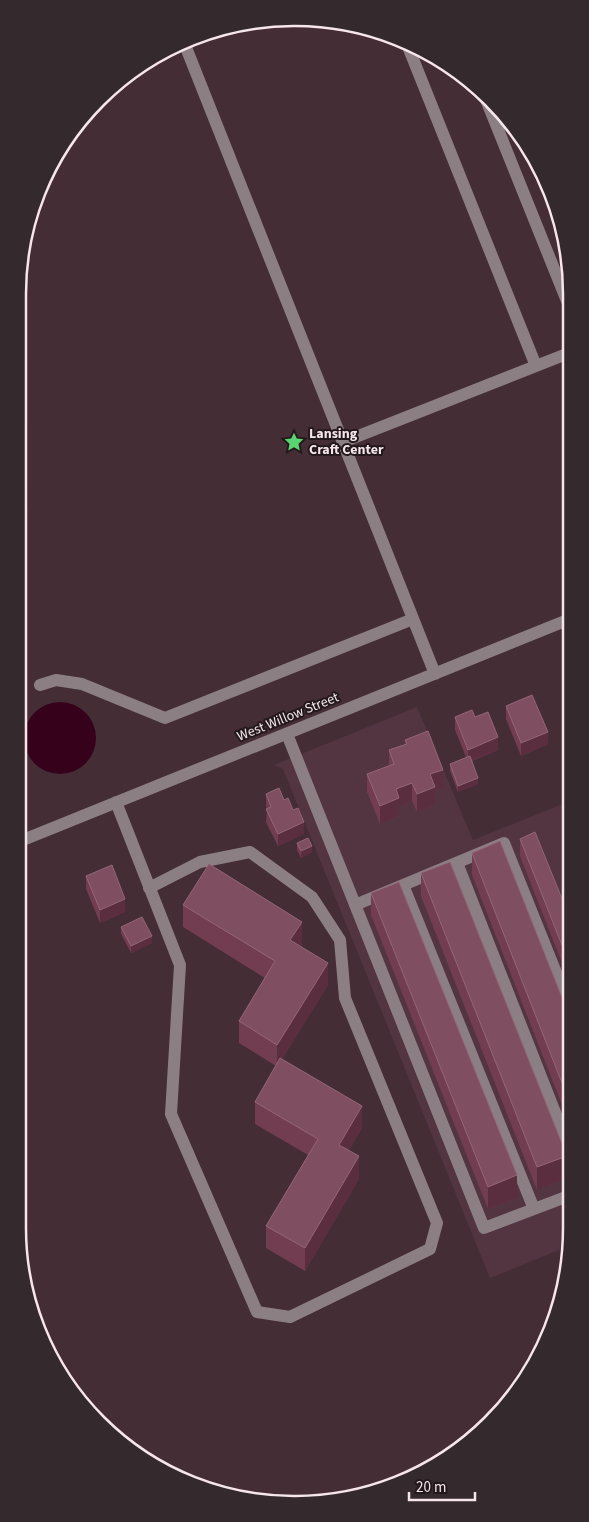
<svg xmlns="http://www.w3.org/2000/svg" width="589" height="1522" viewBox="0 0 589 1522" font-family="'Source Sans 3',sans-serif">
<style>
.built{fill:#523540}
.water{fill:#36021b}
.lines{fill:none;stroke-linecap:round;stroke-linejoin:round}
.minor{stroke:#8c7f83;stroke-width:12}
.wall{fill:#723c51}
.shaded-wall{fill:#5a2e3f}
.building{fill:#804e61;stroke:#936677}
.labels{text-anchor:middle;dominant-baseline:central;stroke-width:4;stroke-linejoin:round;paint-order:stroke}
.poi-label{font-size:14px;font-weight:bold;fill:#f6e6eb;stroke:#23191c;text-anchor:start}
.street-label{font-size:14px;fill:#f6e6eb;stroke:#23191c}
.rim{fill:none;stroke:#f6e6eb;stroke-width:2.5}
</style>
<rect width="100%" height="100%" fill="#442d35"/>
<path class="built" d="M417 707 473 840 570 801 571 1227 569 1246 490 1278 283 769 274 765Z"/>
<path class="water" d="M24 738a36 36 0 1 1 72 0a36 36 0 1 1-72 0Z"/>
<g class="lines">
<path class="minor" d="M407 44 536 366
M185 45 435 674
M485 97 569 306
M343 442 569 353
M40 685 56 680 82 684 165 718 413 619
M287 734 484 1228 571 1195
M116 802 180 965 171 1114 257 1312 290 1317 430 1249 437 1223 345 998 340 940 312 897 250 852 200 862 149 888
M18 842 570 619
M457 863 571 1153
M403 885 534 1209
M355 905 504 843 571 1010"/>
</g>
<path class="wall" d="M506 706 548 744 521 756 506 719Z
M455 717H475L498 750 472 761 478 784 458 792 450 771V764L466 757 455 730Z
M405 740 443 788 435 791V805L417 812 412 801 399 806V816L380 824 367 792V774L389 766V750L405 744Z
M266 794 284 800 304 834 278 846 266 822 267 809 266 807Z
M520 839 571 921V986L520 856Z
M297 843 312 852 301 858 297 850Z
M472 853 571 1020V1128L472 875Z
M421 873 567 1178 537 1190 421 896Z
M86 876 125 912 100 923 86 889Z
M371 893 517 1198 488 1209 371 915Z
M183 905 302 944 301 946 328 985 282 1059 362 1128 349 1150 359 1179 305 1271 266 1248V1226L308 1155 255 1124V1102L276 1066 239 1043V1021L265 978 183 927Z
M121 927 152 943 131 953 121 934Z"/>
<path class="shaded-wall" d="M548 732V744L521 756V743Z
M498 737V750L468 762V750Z
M443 770V788L435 791V805L417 812V794L430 774Z
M478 778V784L458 792V786Z
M412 783V801L399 806V816L380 824V806L396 789Z
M304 822V834L278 846V834Z
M312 846V852L301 858V851Z
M125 899V912L100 923V910Z
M302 922V944L290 962V940Z
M152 936V943L131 953V946Z
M328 963V985L277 1067V1045Z
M362 1106V1128L339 1167V1145Z
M359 1156V1179L305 1271V1248Z
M567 1156V1178L537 1190V1167Z
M517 1175V1198L488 1209V1187Z"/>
<path class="building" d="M532 695 548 732 521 743 506 706Z
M472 710 475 717 488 712 498 737 468 750 455 717Z
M428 731 443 770 430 774 435 787 417 794 412 783 396 789 399 798 380 806 367 774 394 764 389 750 407 744 405 740Z
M470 756 478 778 458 786 450 764Z
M279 788 284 800 288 798 293 810 298 808 304 822 278 834 266 809 271 807 266 794Z
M535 832 571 921V968L520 839Z
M308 838 312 846 301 851 297 843Z
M500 841 571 1020V1106L472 853Z
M450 862 567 1156 537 1167 421 873Z
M209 864 302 922 290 940 328 963 277 1045 239 1021 275 961 183 905Z
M112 865 125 899 100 910 86 876Z
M399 882 517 1175 488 1187 371 893Z
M142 917 152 936 131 946 121 927Z
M280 1058 362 1106 339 1145 359 1156 305 1248 266 1226 318 1139 255 1102Z"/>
<defs>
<symbol id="sight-bare" viewBox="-9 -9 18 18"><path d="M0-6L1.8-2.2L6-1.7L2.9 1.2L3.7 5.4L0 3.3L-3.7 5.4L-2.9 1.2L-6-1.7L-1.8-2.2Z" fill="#58d570" stroke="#23191c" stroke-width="2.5" paint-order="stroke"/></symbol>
</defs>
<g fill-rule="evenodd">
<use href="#sight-bare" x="280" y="428" width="28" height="28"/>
</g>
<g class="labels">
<g class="poi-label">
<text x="309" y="434">Lansing<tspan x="309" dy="16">Craft Center</tspan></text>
</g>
<g class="street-label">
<text transform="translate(288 717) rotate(-22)">West Willow Street</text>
</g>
</g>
<path d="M0 0H589V1522H0ZM294 26H295A268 268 0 0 1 563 294V1228A268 268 0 0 1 295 1496H294A268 268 0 0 1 26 1228V294A268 268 0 0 1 294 26Z" fill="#34292d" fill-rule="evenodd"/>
<path class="rim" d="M294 26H295A268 268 0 0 1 563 294V1228A268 268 0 0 1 295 1496H294A268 268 0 0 1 26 1228V294A268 268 0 0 1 294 26Z"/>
<path d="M409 1492v8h66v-8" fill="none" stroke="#f6e6eb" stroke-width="2.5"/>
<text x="416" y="1492" font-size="15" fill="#f6e6eb" stroke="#23191c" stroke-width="4" paint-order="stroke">20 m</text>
</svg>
